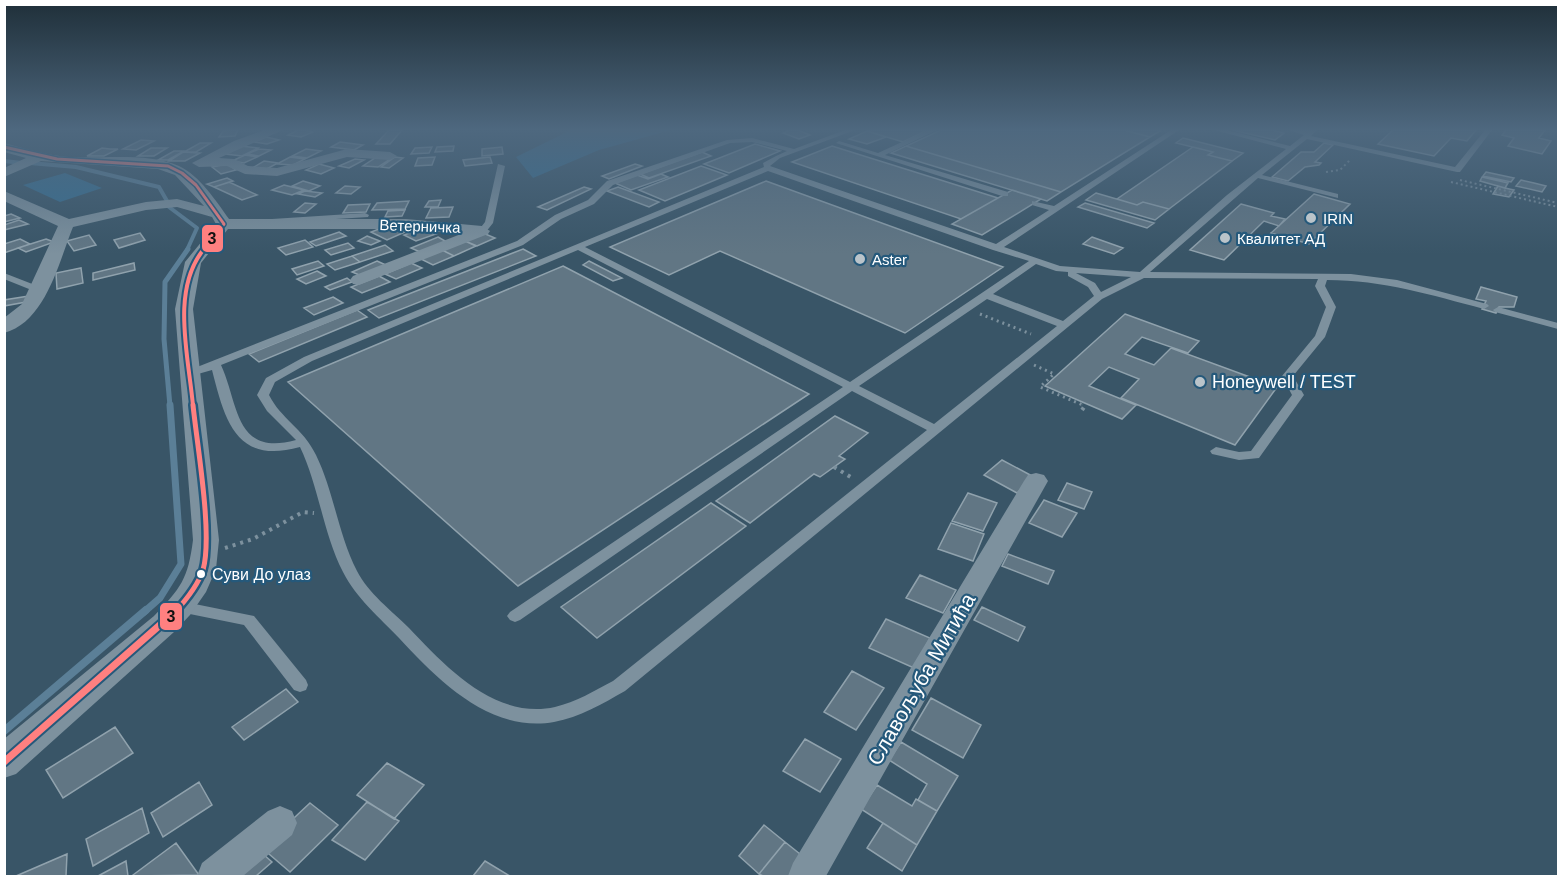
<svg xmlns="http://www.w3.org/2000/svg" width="1563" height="881" viewBox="0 0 1563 881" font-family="Arial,sans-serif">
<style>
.green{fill:#366e91}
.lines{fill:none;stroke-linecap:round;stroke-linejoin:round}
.stream-far3{stroke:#5b7f97;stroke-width:4}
.stream-far2{stroke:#5b7f97;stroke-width:5}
.stream-far1{stroke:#5b7f97;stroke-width:7}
.stream{stroke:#5b7f97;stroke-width:8}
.building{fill:#617684;stroke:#90a2ad;stroke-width:1.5}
.path-far2{stroke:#7d919e;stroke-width:2;stroke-dasharray:2 3;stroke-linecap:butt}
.path-far1{stroke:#7d919e;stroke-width:3;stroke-dasharray:2 4;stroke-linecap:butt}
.path{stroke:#7d919e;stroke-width:4;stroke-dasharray:3 5;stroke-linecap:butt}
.service{fill:#7d919e;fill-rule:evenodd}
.minor{fill:#7d919e;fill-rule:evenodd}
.bus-1-far3-casing{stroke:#25597b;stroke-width:6}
.bus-1-far2-casing{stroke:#25597b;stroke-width:8}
.bus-1-far1-casing{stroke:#25597b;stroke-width:10}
.bus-1-casing{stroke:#25597b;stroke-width:11}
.bus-1-far3{stroke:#ff8080;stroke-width:3}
.bus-1-far2{stroke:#ff8080;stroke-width:4}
.bus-1-far1{stroke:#ff8080;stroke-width:5}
.bus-1{stroke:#ff8080;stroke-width:7}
.poi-dot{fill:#bac4ca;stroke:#25597b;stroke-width:2}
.bus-dot{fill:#fff;stroke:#25597b;stroke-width:2}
.labels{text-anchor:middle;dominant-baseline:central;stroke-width:4.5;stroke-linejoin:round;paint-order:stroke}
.far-poi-label{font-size:15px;fill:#fff;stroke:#25597b;text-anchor:start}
.far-street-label{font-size:15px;fill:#fff;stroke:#25597b}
.bus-label{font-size:16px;fill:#fff;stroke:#25597b;text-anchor:start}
.poi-label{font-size:18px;fill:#fff;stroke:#25597b;text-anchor:start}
.near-street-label{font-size:21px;fill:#fff;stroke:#25597b}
.line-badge{stroke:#25597b;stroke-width:2}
.pale-badge-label{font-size:16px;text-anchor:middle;font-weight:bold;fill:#111}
</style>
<rect width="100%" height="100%" fill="#395567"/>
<path class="green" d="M571 130H671L599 150 533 178 516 157Z
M65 173 102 188 60 202 23 185Z"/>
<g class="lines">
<path class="stream-far3" d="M4 161 22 163
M30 163 76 167 159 187 167 201
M169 207 197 228 187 250"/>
<path class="stream-far2" d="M170 406 164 339 165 282 188 249"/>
<path class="stream-far1" d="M144 612 160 598 181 564 170 405"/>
<path class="stream" d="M4 731 146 610"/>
</g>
<path class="building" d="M238 130 235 136 219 137 223 131Z
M298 130H304L313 132 301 137 288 135Z
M389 130H402L390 144H376Z
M790 130H798L810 135 799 139 783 133Z
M928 130 903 142 867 131 869 130Z
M941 130H1124L1150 137 1061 192 906 146Z
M1124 130H1158L1160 131 1150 137Z
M1232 130H1272L1284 133 1275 140Z
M1393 130H1476L1467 141 1451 138 1434 156 1378 144Z
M1506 130H1545L1539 138 1551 141 1542 154 1508 146 1514 138 1502 135Z
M867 131 886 137 867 144 849 139Z
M266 137 279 140 267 144 254 142Z
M1183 138 1243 153 1232 161 1208 155 1213 152 1176 143Z
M141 140 154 141 136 150 123 149Z
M340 142 363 145 354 150 331 147Z
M200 143H211L196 152H184Z
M1324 143 1333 145 1315 162 1321 163 1319 165 1305 167 1288 181 1272 177 1301 152H1314Z
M755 144 780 151 729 173 704 164Z
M241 146 258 148 242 156 225 154Z
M454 146 453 151 435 152 437 147Z
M832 146 998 198 961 219 792 162Z
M906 146 1061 192 1047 201 891 153Z
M432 147 429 153 411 154 415 148Z
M502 147 503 154 482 156V149Z
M1193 147 1213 152 1208 155 1232 161 1169 209 1143 202 1137 205 1117 199Z
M102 148 110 149H118L104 156H87Z
M151 148H167L154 156H138Z
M259 149 271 150 259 156 247 154Z
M306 149 321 151 307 158 292 156Z
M174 151H184L168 160H158Z
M183 152 200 153 185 161H169Z
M702 152 711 156 649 178 640 174Z
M245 155 257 157 244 163 232 161Z
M378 156 393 157 378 167 363 166Z
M290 157 305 159 293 165 277 164Z
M395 157 403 158 389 168 381 167Z
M435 157 432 165 415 166 418 158Z
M490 157 492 163 465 166 463 160Z
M355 159 364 160 349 168 339 166Z
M264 161 278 163 263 171 249 170Z
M227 164 236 170 221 174 212 167Z
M319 164 334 168 321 174 306 170Z
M635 164 642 166 609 179 602 176Z
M701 166 727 175 665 201 639 190Z
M1486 172 1514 178 1511 182 1483 176Z
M661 174 668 177 631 190 615 183 637 175 648 179Z
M1482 177 1508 183 1505 188 1480 181Z
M227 178 233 181 214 187 207 184Z
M1521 180 1534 183 1546 186 1542 192 1516 186Z
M303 181 320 186 309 191 292 186Z
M766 181 1003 267 905 333 720 251 669 275 610 247Z
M229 182 257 195 242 200 214 187Z
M284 185 304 190 292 195 272 190Z
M345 186 360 187 351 194 336 193Z
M1498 186 1505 188 1514 190 1509 197 1493 194Z
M584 187 591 189 547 210 538 207Z
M618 187 659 202 649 207 607 191Z
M1012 190 1041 199 982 235 952 224Z
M305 191 322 193 315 197 298 194Z
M1096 193 1137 205 1143 202 1169 209 1155 220 1086 200Z
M1314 194 1350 204 1309 244 1271 233Z
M441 200 438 207H425L429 201Z
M409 201 405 209 372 210 377 203Z
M305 203 316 204 305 213 294 212Z
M1085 203 1154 223 1147 228 1078 207Z
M370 204 366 212 343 213 348 205Z
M1241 204 1274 213 1271 216 1285 219 1279 226 1264 221 1224 260 1190 250Z
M453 207 449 217 426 218 431 208Z
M405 210 402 216 385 217 388 211Z
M11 214 20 218 4 222V216Z
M19 220 28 224 4 230V225Z
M389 225 405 232 387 240 371 232Z
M423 228 436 234 416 241 404 235Z
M339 232 346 236 316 246 310 242Z
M140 233 145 240 119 248 114 240Z
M483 233 495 238 477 246 465 241Z
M89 235 96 245 74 251 67 241Z
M367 236 380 241 371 245 358 241Z
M438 237 447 242 420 252 411 248Z
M1092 237 1123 248 1114 254 1083 244Z
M20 239 30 244 4 253V244Z
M46 239 54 242 26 252 18 248Z
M305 240 313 247 286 255 278 248Z
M465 241 476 246 454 256 442 250Z
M348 243 354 248 331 255 325 250Z
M385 245 393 251 360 262 352 256Z
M523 249 536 256 379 318 368 310Z
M442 250 454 256 433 265 421 259Z
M352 256 360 262 335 270 327 264Z
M318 261 324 266 297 275 292 269Z
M377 261 388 266 364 277 352 272Z
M589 261 622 278 613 281 583 265Z
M134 263 135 270 93 280V273Z
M411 263 422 268 396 279 385 274Z
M563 266 809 394 518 586 288 382Z
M81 268 83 283 57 289 56 273Z
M317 271 326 276 306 284 297 279Z
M379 276 390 282 362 293 351 287Z
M347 278 352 282 330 290 325 287Z
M1481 287 1517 297 1514 307H1499L1496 313 1482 309 1486 301 1476 299Z
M29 296 26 302 4 306V300Z
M333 297 343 303 314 315 304 308Z
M357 310 367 317 259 362 249 354Z
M1125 314 1199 341 1188 353 1142 337 1125 354 1154 365 1171 348 1277 387 1235 445 1121 398 1139 379 1109 367 1089 386 1136 405 1122 419 1045 386Z
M835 416 868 433 839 456 845 459 820 477 814 474 750 523 716 501Z
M1002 460 1034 477 1017 493 984 475Z
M1067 483 1092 492 1084 509 1058 500Z
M968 493 997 503 983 531 952 521Z
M1044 500 1077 513 1062 537 1029 523Z
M711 503 746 526 597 638 561 607Z
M951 523 984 534 973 561 938 549Z
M1008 554 1054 571 1048 584 1002 566Z
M920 575 956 590 943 613 906 598Z
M982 607 1025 627 1018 641 974 620Z
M886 619 930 638 914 668 869 648Z
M852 671 884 688 856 730 824 712Z
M286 689 298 702 244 740 232 727Z
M931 698 981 725 963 758 912 730Z
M115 727 133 753 63 798 46 770Z
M805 739 841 759 820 792 783 771Z
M901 742 958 776 937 811 918 800 927 784 889 760Z
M387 763 424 785 394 819 357 795Z
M199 782 212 805 163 837 151 813Z
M877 785 912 806 916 799 937 811 917 845 861 809Z
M367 802 399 821 365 860 332 840Z
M310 803 338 825 290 872 262 848Z
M142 808 149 833 93 866 86 839Z
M883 823 917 845 902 871 867 848Z
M764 825 785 842 759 874 739 856Z
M785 842 810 862 798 876H763L759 874Z
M176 843 199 875 134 876 133 875Z
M255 847 272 862 256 876H240L231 868Z
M67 854 66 876H16Z
M126 861 128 876H98Z
M485 861 510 876H473Z"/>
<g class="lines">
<path class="path-far2" d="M1326 172 1340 170 1350 160
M1460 180 1558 203
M1451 182 1558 207"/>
<path class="path-far1" d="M980 314 1031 334
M1034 365 1054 374 1040 387 1085 406"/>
<path class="path" d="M1082 410 1085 406 1082 405
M834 467 854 479
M225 548 253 539 303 512 314 513"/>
<path class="service" d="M845 130H855L780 158 770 166 996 244 1049 210 1032 205V201L1054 206 1171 130H1179L1004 247 1060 266 1140 272 1227 195 1286 149 1214 130H1227L1290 146 1304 135 1288 130H1317L1311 136 1455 167 1485 130H1492L1460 172H1457L1307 139 1262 175 1338 194V198L1258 178 1150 272 1351 274 1397 280 1487 304 1489 306 1484 309C1431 295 1383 280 1327 280L1325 286 1336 307 1325 337 1293 376 1304 395 1259 458 1239 460 1212 454 1210 451 1216 447 1239 452 1251 451 1292 395 1282 376 1315 336 1326 307 1315 286 1318 279 1144 278 1102 299 625 691C602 704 580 717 554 722 490 733 439 681 399 638 380 618 356 598 343 572 323 533 319 487 300 447 236 465 225 421 212 370L191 376 186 373 187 371 517 241 555 215 588 200 607 181 727 140 752 138 794 149ZM752 142 787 151 776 156 763 163 764 167 304 357 266 378 257 395 267 411 296 440C234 457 239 404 221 365L523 245 561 219 594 204 613 185 730 143ZM768 171 993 250 1029 261 850 382 585 247ZM578 250 843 387 510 612 507 616 510 620 515 622 520 620 852 391 927 430 613 681C594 691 576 702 555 707 495 720 446 667 409 628 392 611 368 593 357 571 338 534 334 492 316 455 303 428 281 419 269 395L275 382 312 361ZM1036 264 1056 271 1068 272V276L1088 287 1094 296 1063 321 993 294ZM1076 273 1131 277 1101 292 1095 283ZM987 299 1057 326 934 424 859 386Z
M928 130H937L885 155 1008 192V196H1002L836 143 839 141 878 153Z
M498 164 505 166 493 223 485 233H479L478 231 485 222Z
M365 213 369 215 368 217 272 223 268 221 272 219Z
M4 273 40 287 42 289 37 292 34 291 4 279Z
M1498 307 1558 323V329L1495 312 1493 310Z
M180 601 254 616 306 680 308 685 306 690 300 692 294 690 244 625 175 611 173 607 175 603Z"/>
<path class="minor" d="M264 130H283L219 158 234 159 248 166 277 168 347 149 390 152 397 156 390 160 347 157 277 176 245 174 227 166 199 167 192 163 234 141Z
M4 143C26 149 45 155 68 157 101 159 149 152 179 166 199 175 217 202 229 219H406L482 226 490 231 488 234 359 285 353 284 350 280 353 276 461 234 406 229H228L201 263 193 309 219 540 216 569 206 592 190 615 174 632 16 774 4 778V739L154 616C181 588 188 579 193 540L175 309 185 262 216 224 212 217 177 207 146 210 73 227C59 261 46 322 4 333V318L22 304 58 226 4 201V191L69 219 146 202 177 199 204 206 175 175 158 169 41 161 4 177V168L26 158 4 152Z
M1036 473 1044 475 1048 481 826 876H788L793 863 1024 481 1028 475Z
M280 806 292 811 297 823 292 835 243 876H197L202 863 268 811Z"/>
<defs>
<path id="bus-1-far3" d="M4 147 57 159 168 166 182 173 196 185 224 224 203 250"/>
<path id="bus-1-far2" d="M193 406C189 358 170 290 204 249"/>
<path id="bus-1-far1" d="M175 612C186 600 198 585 203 570 213 535 197 445 193 405"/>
<path id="bus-1" d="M4 762 177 610"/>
</defs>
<use href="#bus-1-far3" class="bus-1-far3-casing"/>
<use href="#bus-1-far2" class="bus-1-far2-casing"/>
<use href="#bus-1-far1" class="bus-1-far1-casing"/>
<use href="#bus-1" class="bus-1-casing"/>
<use href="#bus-1-far3" class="bus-1-far3"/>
<use href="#bus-1-far2" class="bus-1-far2"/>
<use href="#bus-1-far1" class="bus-1-far1"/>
<use href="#bus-1" class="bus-1"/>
</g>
<linearGradient id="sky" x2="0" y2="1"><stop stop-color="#1f2f39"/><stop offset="0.51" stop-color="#4e687f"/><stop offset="1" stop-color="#4e687f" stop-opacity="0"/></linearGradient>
<rect width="1563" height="254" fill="url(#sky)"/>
<g class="poi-dot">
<circle cx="1311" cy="218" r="6"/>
<circle cx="1225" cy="238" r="6"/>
<circle cx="860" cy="259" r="6"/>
<circle cx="1200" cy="382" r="6"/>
</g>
<circle class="bus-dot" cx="201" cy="574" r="5"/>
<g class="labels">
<g class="far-poi-label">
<text x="1323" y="218">IRIN</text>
<text x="1237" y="238">Квалитет АД</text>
<text x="872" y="259">Aster</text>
</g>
<g class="far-street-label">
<text transform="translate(420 226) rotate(2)">Ветерничка</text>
</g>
<g class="bus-label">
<text x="212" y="574">Суви До улаз</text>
</g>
<g class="poi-label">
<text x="1212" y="382">Honeywell / TEST</text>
</g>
<g class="near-street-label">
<text transform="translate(921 679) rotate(-60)">Славољуба Митића</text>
</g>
</g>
<g class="line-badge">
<rect x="201" y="224" width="23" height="29" rx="6" fill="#ff8080"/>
<rect x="159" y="602" width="24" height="29" rx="6" fill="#ff8080"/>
</g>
<g class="pale-badge-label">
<text x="212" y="244">3</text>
<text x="171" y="622">3</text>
</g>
<rect width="1563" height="881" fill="none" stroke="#ffffff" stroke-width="12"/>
</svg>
